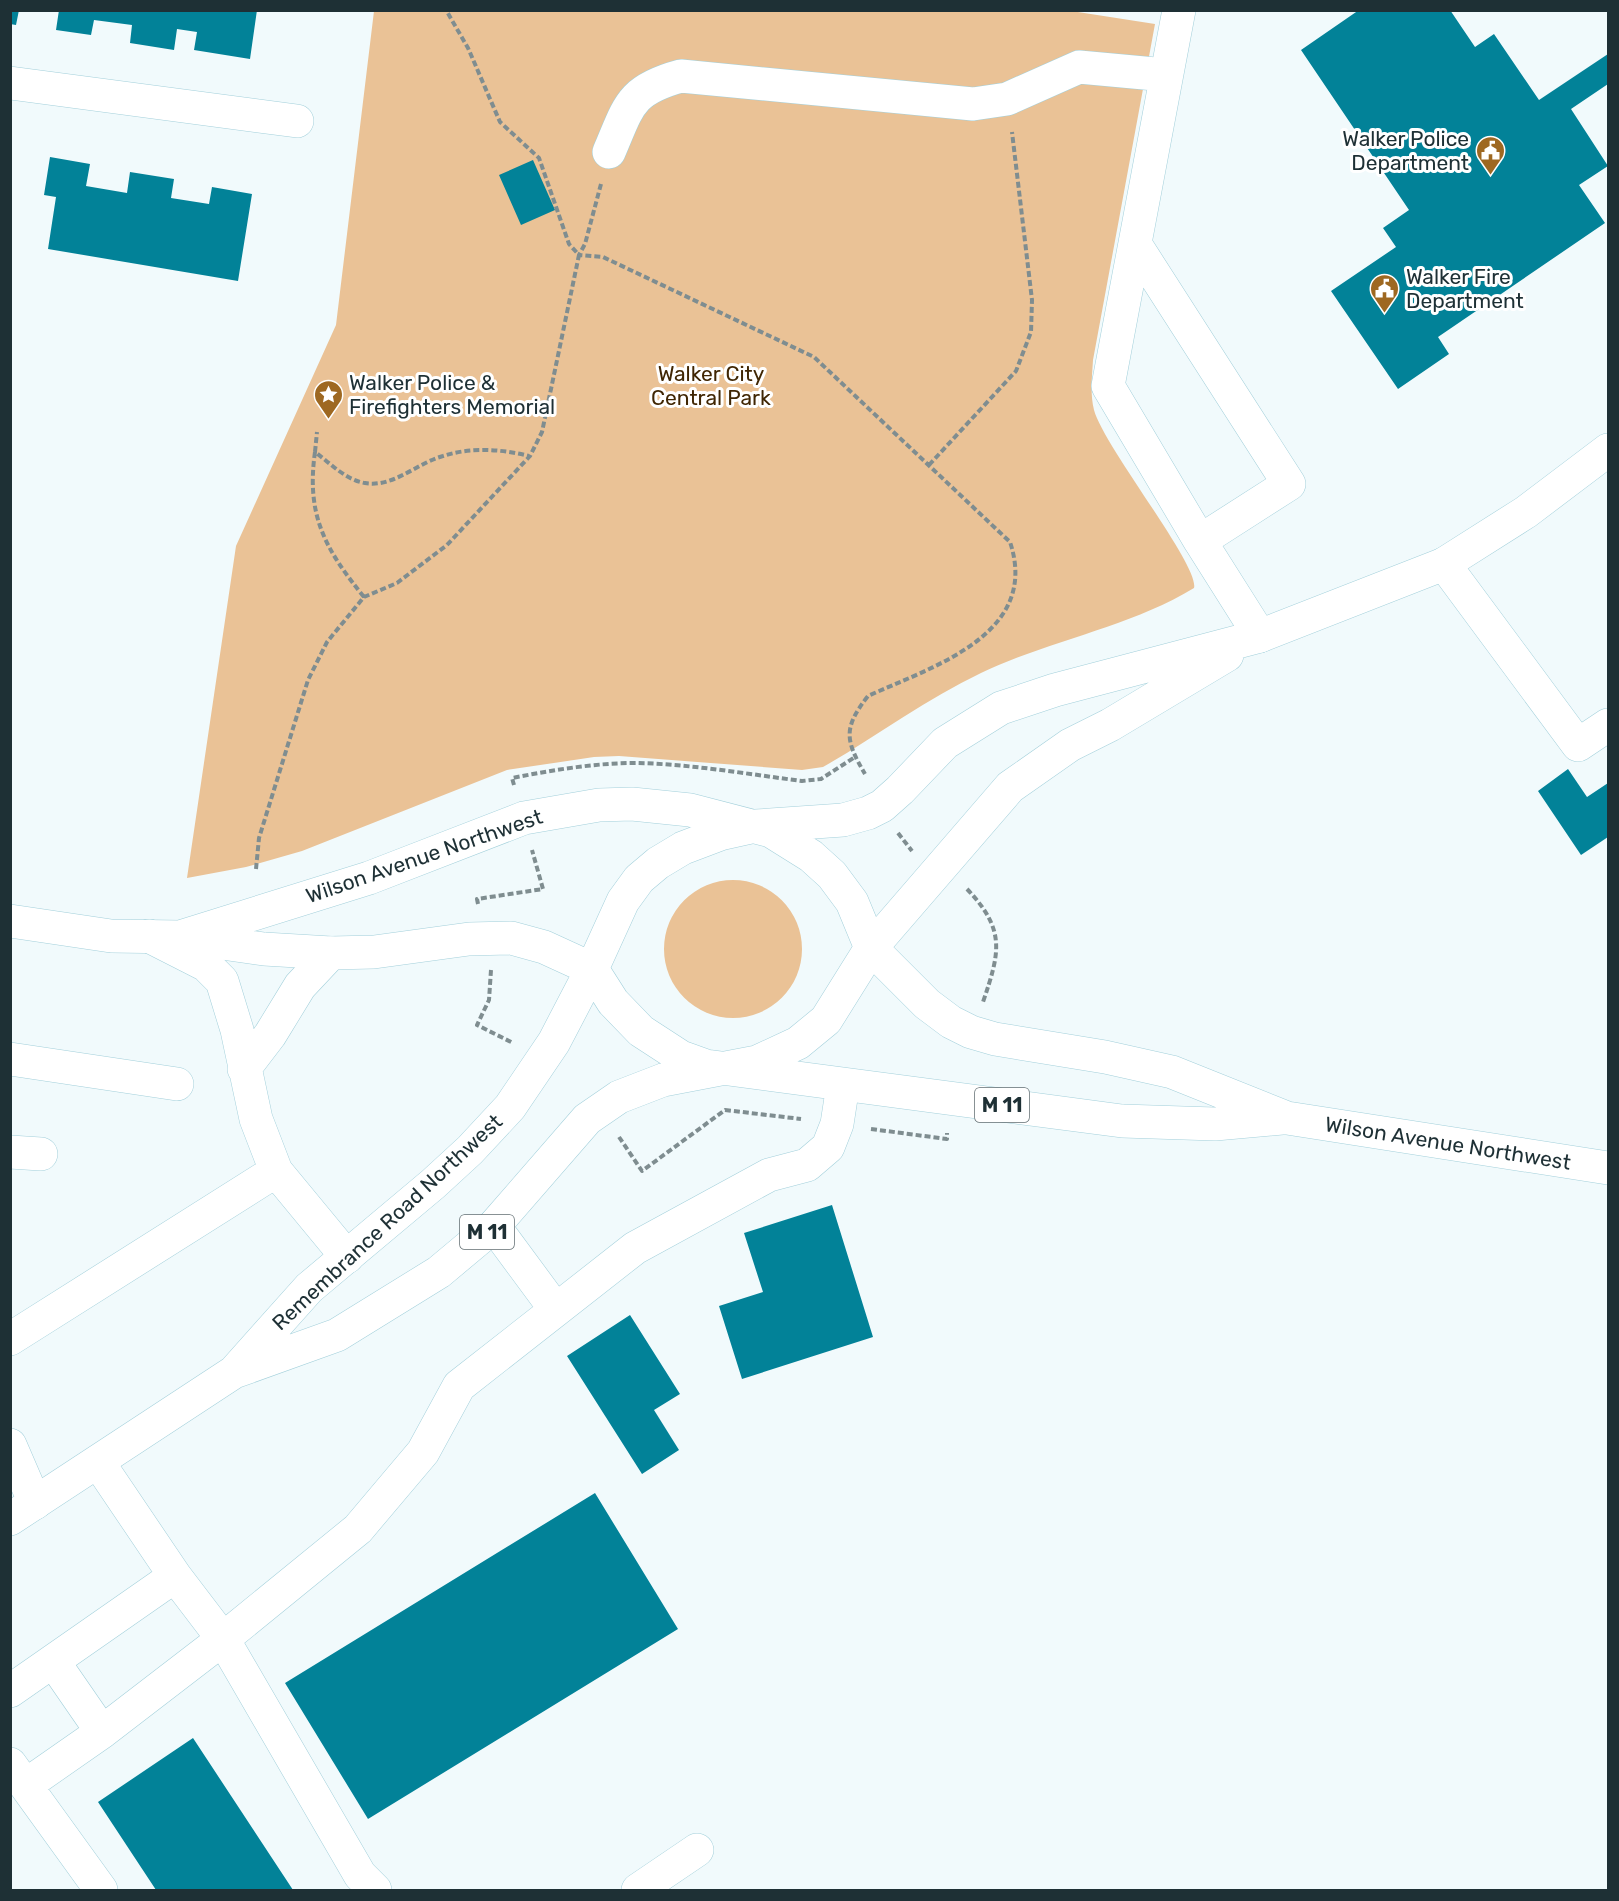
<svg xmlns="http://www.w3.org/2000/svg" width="1619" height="1901" viewBox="0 0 1619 1901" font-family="Rubik,sans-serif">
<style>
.green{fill:#eac296}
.building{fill:#028298}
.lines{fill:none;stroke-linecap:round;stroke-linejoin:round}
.minor-casing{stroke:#a3d0db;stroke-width:34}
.major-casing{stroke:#a3d0db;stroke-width:34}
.path{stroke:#7f8d90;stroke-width:4;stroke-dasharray:6 3;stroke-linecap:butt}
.minor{stroke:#fff;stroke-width:33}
.major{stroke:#fff;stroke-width:33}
.labels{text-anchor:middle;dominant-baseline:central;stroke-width:6;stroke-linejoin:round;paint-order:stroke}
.shield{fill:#fff;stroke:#626e72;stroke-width:1.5}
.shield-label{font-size:20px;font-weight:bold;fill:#1e3035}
.poi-label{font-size:21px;fill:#1e3035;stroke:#fff;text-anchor:start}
.park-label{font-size:21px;fill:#402603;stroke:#fff}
.street-label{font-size:21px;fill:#1e3035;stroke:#fff}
</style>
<rect width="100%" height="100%" fill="#f1fafc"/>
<path class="green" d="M1065 10 1155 24 1093 360C1092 377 1090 394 1094 410 1104 447 1200 566 1194 588 1128 628 1050 640 981 673 926 699 876 737 823 767L802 770 619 756 594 757 507 770 302 851 246 867 187 878 236 546 336 325 374 11Z
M664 949a69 69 0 1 1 138 0a69 69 0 1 1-138 0Z"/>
<path class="building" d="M10 10H19L16 25 10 24Z
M59 10H257L250 59 194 50 197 32 177 29 174 50 130 43 132 25 94 20 91 35 56 30Z
M1359 10H1450L1475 47 1494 34 1539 100 1608 54V84L1571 109 1608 166 1579 185 1605 223 1438 337 1449 354 1398 389 1331 291 1396 247 1383 228 1409 210 1301 50Z
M50 157 90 164 86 186 127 193 130 172 174 179 171 198 209 204 212 187 252 194 238 281 48 249 56 197 44 195Z
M533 160 555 210 521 225 499 175Z
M1568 769 1587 797 1608 783V837L1581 855 1538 791Z
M832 1205 873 1337 742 1379 719 1306 763 1292 744 1233Z
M630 1315 680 1394 654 1410 679 1450 642 1474 567 1356Z
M595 1493 678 1629 368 1819 285 1683Z
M193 1738 293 1890H156L98 1802Z"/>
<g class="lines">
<defs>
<path id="minor" d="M1179 10 1108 386 1200 541 1260 636
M10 83 297 121
M609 152C629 106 629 90 681 76L973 104 1007 99 1079 67 1166 75
M1135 244 1289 484 1200 541
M1444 564 1578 745 1608 725
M149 936 206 965 222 981 237 1030 256 1119 276 1171
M10 1059 177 1084
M244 1069 270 1035 300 986 331 953
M10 1152 41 1154
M494 1226 556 1310
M10 1339 276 1171 347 1257
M10 1445 35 1503
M175 1576 223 1639 360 1875 375 1890
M53 1661 102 1732
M10 1691 175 1576 98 1462
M10 1764 101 1890
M26 1785 102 1732 223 1639 358 1529 423 1452 459 1386 635 1248 769 1175 807 1165 828 1147 837 1124 843 1085
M638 1890 697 1850"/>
<path id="major" d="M10 921 111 936 180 937 264 949 331 953 374 952 469 939 511 938 544 947 592 969 613 1002 641 1031 681 1057 706 1066 1122 1121 1215 1124 1282 1118
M180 937 369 878 524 818 599 805 632 804 690 810 771 831 811 856 832 875 852 902 871 948 927 1004 951 1022 971 1032 995 1039 1105 1057 1172 1072 1287 1118 1608 1168
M234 1372 309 1288 433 1184 470 1150 510 1107 554 1042 592 969 623 901 639 879 658 863 683 848 720 834 756 826 843 820 868 813 882 806 900 790 945 743 1001 708 1055 690 1260 636 1444 564 1526 512 1608 450
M10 1519 234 1372 337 1335 439 1272 494 1226 587 1119 619 1097 663 1080 757 1062 798 1043 826 1020 871 948 1010 787 1070 745 1110 725 1227 655"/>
</defs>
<use href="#minor" class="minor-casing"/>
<use href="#major" class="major-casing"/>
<path class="path" d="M601 184 585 244 579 255 603 257 814 357 1010 542C1041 635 931 667 868 696 843 728 845 740 865 774
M315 452 317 432
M929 465 1016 371 1031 332 1032 300 1012 132
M364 597C325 549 306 515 315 452 331 464 346 480 365 483 393 488 417 463 443 456 471 447 501 449 529 456
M514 785 512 778C553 770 594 763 636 763 691 764 747 774 802 781L821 779 855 757
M898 833 912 851
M256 869 259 838 308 680 327 642 364 597 397 583 447 545 530 456 542 432 579 255 569 244 539 158 500 122 468 48 446 10
M967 889C1006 930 1000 952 983 1002
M478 904 477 899 543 889 532 850
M491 970 489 1000 477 1025 513 1043
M871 1129 947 1139V1133
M619 1137 642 1171 725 1110 801 1119"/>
<use href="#minor" class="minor"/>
<use href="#major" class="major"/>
</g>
<defs>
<symbol id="civic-pin" viewBox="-11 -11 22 30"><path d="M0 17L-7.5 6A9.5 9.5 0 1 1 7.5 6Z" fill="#9e6821" stroke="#fff"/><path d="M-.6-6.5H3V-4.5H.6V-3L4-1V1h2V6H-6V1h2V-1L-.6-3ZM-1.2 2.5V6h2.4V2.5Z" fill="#fff"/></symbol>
<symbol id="sight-pin" viewBox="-11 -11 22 30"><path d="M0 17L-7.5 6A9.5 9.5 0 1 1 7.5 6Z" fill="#9e6821" stroke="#fff"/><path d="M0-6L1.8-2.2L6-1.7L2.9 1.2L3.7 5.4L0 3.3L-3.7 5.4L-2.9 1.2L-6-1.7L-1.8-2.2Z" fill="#fff"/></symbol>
</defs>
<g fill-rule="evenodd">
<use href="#civic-pin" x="1474" y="134" width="33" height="45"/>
<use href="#civic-pin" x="1368" y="272" width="33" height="45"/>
<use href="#sight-pin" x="312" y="378" width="33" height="45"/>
</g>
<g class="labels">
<g class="shield">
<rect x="975" y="1088" width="54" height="34" rx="4.5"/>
<rect x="460" y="1215" width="54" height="34" rx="4.5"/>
</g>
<g class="shield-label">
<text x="1002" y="1105">M 11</text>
<text x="487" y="1232">M 11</text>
</g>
<g class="poi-label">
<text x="1469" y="138" text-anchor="end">Walker Police<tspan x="1469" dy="24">Department</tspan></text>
<text x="1406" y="276">Walker Fire<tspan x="1406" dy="24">Department</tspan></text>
<text x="349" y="382">Walker Police &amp;<tspan x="349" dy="24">Firefighters Memorial</tspan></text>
</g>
<g class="park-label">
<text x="711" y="373">Walker City<tspan x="711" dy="24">Central Park</tspan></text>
</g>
<g class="street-label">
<text transform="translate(424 856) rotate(-19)">Wilson Avenue Northwest</text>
<text transform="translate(1448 1143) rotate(9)">Wilson Avenue Northwest</text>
<text transform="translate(387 1222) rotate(-43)">Remembrance Road Northwest</text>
</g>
</g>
<rect width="1619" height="1901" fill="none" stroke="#1e3035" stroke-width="24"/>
</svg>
